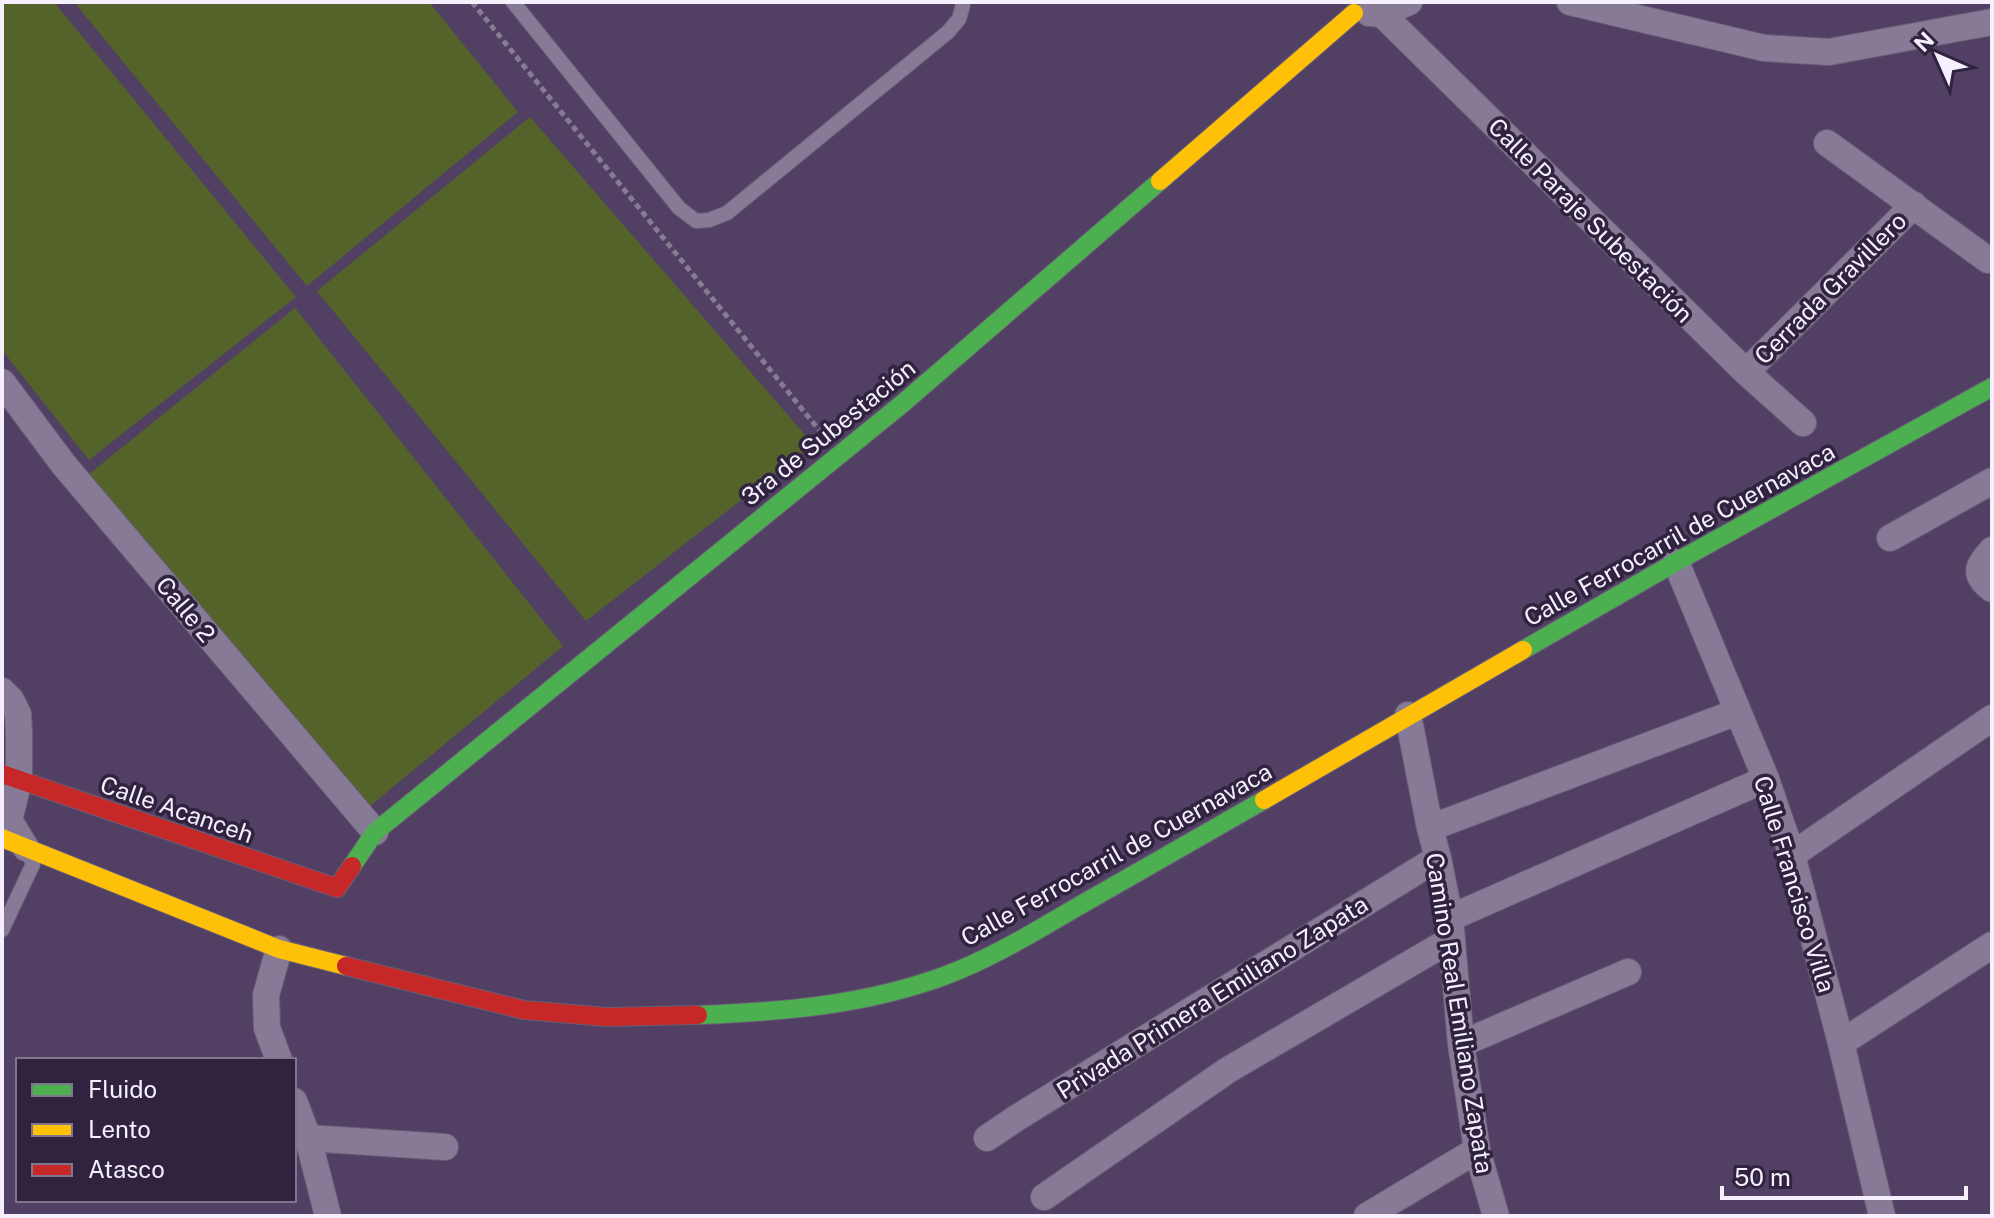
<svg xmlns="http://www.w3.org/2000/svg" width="1994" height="1218" viewBox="0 0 1994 1218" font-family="'Public Sans',sans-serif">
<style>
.green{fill:#53632a}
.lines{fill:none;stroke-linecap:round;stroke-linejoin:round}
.lane-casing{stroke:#695d76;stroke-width:16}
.street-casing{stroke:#695d76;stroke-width:28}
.fast-casing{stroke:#695d76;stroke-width:20}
.slow-casing{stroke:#695d76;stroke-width:20}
.jam-casing{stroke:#695d76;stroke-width:20}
.path{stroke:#877b93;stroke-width:5;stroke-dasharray:6 4;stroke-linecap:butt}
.lane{stroke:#877a96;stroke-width:14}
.street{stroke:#877a96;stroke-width:26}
.fast{stroke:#4caf50;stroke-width:18}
.slow{stroke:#ffc107;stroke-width:18}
.jam{stroke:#c62828;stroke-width:18}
.labels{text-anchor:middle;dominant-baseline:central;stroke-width:7;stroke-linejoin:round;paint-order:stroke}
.street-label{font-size:24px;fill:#f5effe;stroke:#302340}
</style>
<rect width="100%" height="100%" fill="#514063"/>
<path class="green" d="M2 2H54L296 297 89 460 2 350Z
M74 2H429L518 112 307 286Z
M530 117 813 444 586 621 317 291Z
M295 308 563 646 363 812 84 478Z"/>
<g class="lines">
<defs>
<path id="lane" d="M513 2 679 208 696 221 709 220 727 213 948 32 959 19 963 5 962 2
M2 930 33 864 29 855"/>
<path id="street" d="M1570 2 1764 48 1829 52 1992 22
M1369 13 1382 14 1409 2
M1382 14 1746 372 1803 423
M1827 143 1988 260
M1746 372 1914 205
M2 382 64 465 375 832
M1890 538 1992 481
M1992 550C1978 566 1972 574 1992 589
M1676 562 1766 779 1792 855 1841 1043 1882 1216
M2 691 11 700 18 714 19 733V780L9 820 26 848
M1408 715 1430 828 1438 858 1450 918 1461 1044 1477 1150 1496 1216
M1430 828 1737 712
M1792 855 1992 718
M1450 918 1766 779
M1841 1043 1992 945
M1461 1044 1628 972
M279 1060 267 1028 266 995 279 949
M294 1101 308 1138 328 1216
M308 1138 445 1147
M987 1138 1015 1119 1438 858
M1044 1197 1228 1070 1452 939
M1367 1216 1477 1150"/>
<path id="fast" d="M1523 650 1676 562 1992 387
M352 866 375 832 902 404 1160 181
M698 1015C781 1012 865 1005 944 976 993 958 1039 929 1084 903 1144 869 1204 834 1264 800"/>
<path id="slow" d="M1160 181 1354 13
M1264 800 1523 650
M2 838 279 949 346 966"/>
<path id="jam" d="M2 774 337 888 352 866
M346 966 524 1010 607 1017 698 1015"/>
</defs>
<use href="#lane" class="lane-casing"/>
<use href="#street" class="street-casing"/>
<use href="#fast" class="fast-casing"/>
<use href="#slow" class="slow-casing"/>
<use href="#jam" class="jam-casing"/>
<path class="path" d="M472 2 819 430"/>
<use href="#lane" class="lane"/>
<use href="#street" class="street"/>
<use href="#fast" class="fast"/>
<use href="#slow" class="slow"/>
<use href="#jam" class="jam"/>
</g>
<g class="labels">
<g class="street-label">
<text transform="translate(1591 220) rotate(45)">Calle Paraje Subestación</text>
<text transform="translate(1830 288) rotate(-45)">Cerrada Gravillero</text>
<text transform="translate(828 432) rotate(-39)">3ra de Subestación</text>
<text transform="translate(1679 534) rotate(-29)">Calle Ferrocarril de Cuernavaca</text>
<text transform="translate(186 609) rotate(50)">Calle 2</text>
<text transform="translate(177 809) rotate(19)">Calle Acanceh</text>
<text transform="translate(1116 854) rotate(-29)">Calle Ferrocarril de Cuernavaca</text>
<text transform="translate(1795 884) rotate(73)">Calle Francisco Villa</text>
<text transform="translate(1212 997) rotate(-32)">Privada Primera Emiliano Zapata</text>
<text transform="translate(1460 1013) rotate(81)">Camino Real Emiliano Zapata</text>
</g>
</g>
<rect width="1994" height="1218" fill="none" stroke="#f5effe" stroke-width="8"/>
<rect x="16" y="1058" width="280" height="144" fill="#302340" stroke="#7f758c" stroke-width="2"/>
<rect x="32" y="1084" width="40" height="12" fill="#4caf50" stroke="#7f758c" stroke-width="2"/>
<text x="88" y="1098" font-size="24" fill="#f5effe">Fluido</text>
<rect x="32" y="1124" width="40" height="12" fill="#ffc107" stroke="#7f758c" stroke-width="2"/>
<text x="88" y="1138" font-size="24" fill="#f5effe">Lento</text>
<rect x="32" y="1164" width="40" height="12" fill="#c62828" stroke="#7f758c" stroke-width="2"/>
<text x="88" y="1178" font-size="24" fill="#f5effe">Atasco</text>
<g transform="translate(1938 56) rotate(315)" stroke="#302340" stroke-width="6" paint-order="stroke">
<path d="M0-6L14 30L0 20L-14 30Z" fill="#f5effe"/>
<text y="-12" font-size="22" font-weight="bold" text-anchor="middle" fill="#f5effe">N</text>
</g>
<path d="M1722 1186v12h244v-12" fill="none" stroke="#f5effe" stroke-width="4"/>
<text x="1734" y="1186" font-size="24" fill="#f5effe" stroke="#302340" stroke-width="6" paint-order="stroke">50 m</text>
</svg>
